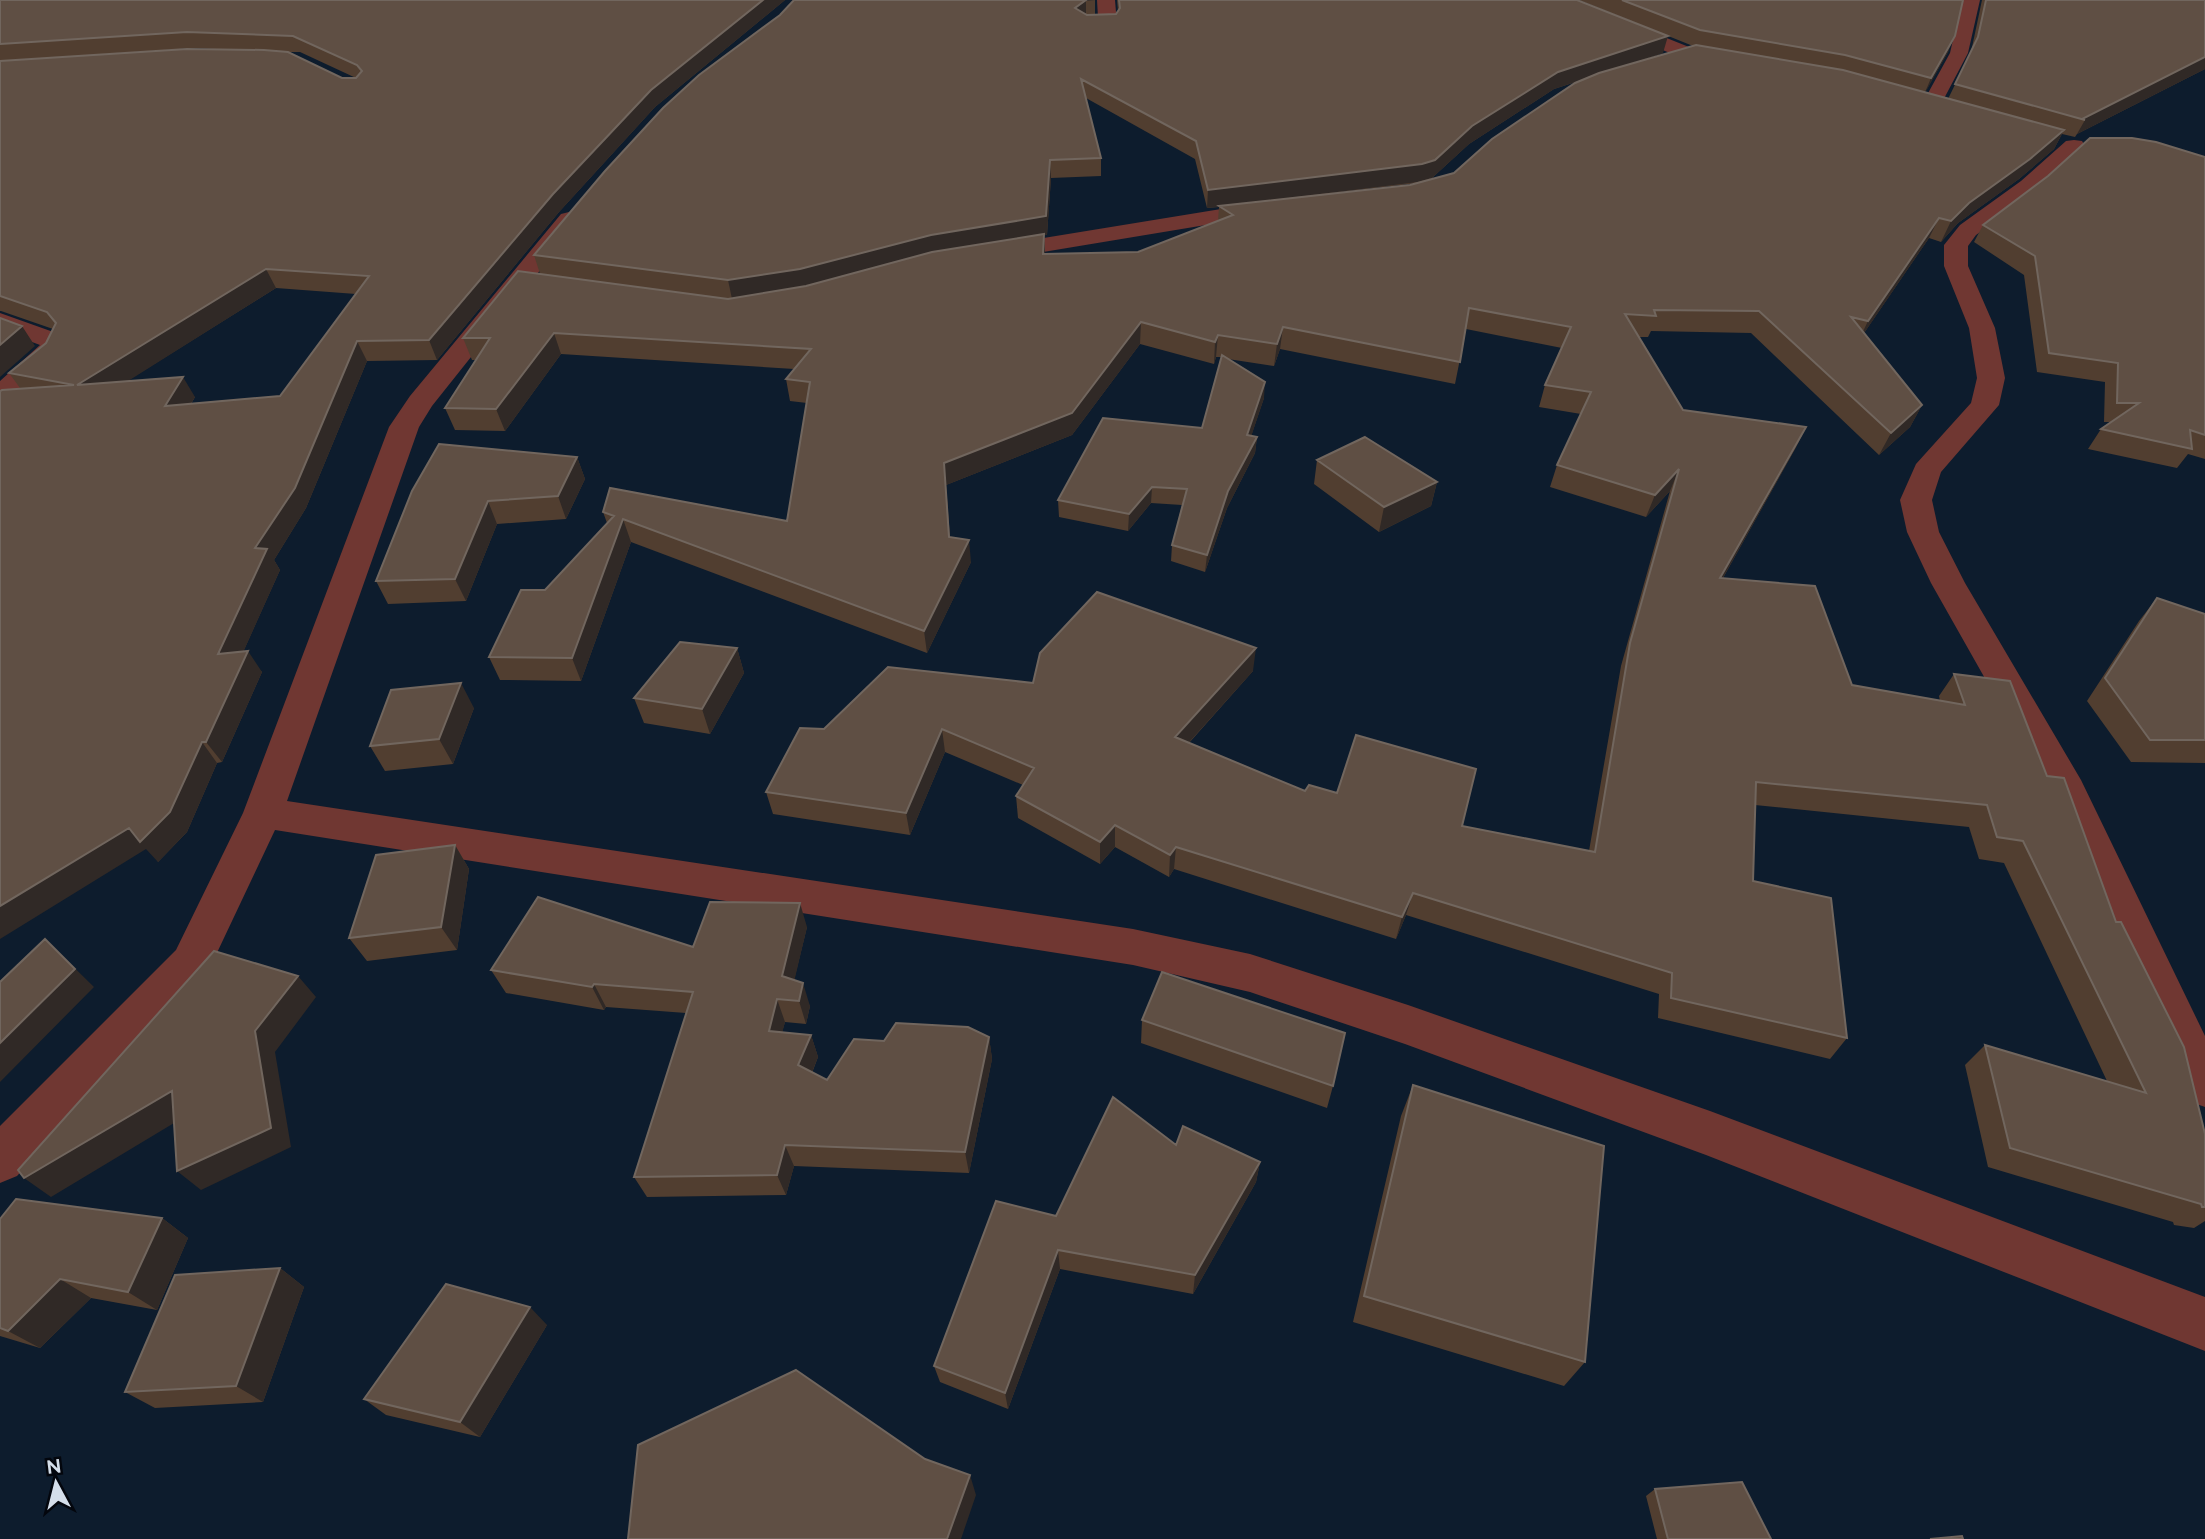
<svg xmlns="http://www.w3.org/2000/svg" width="2205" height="1539" viewBox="0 0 2205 1539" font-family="Raleway,sans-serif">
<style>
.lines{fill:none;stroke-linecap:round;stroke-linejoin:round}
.minor{fill:#703732;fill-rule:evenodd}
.wall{fill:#513e30;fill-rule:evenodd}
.shaded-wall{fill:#302926}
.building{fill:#5f4f44;stroke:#71665e;stroke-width:2;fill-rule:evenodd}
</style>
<rect width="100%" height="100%" fill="#0d1c2d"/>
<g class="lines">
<path class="minor" d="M1097 0H1115L1117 24 1114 28H1087L1078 23 1087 18H1098Z
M1548 0H1572L1694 49 1735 57 1738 61 1728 67 1682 58 1551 4Z
M1962 0H1980L1968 53 1938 110H1924L1921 106 1950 53Z
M2074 140 2082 141 2085 146 2082 151 2037 191 1976 235 1968 246V266L1995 328 2005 378 1999 405 1941 472 1932 500 1939 532 1965 583 2081 780 2205 1036V1107L2188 1101 2043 781 1931 583 1907 532 1900 500 1916 464 1971 403 1977 378 1969 328 1944 266V245L1960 225 2021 181 2066 141Z
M1270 201 1278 203 1282 208 1278 213 995 260 986 258 983 253 986 248 995 246Z
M569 212 577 214 581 219 577 224 432 406 419 427 287 801 1133 929 1250 954 1408 1005 1710 1111 2205 1297V1351L1706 1155 1405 1044 1250 992 1133 965 275 830 206 976 17 1176 0 1183V1126L176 950 243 813 389 427 410 396 561 214Z
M0 313 59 334 67 344 58 361 10 401 0 403V381L40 345 0 330Z"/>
</g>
<path class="wall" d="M0 0H785L655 107 559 212 437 360 367 361 306 508 274 560 280 570 243 652 262 672 222 762 217 763 187 832 158 862 20 388 9 373 46 343 53 329 1 311H0ZM195 48 231 50 14 60ZM284 52H300L356 78H342ZM276 288 356 294 280 396 191 404 195 397 127 381Z
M1095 0V14H1116L1118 11 1117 0H1577L1663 53 1623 66 1693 46 1579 0H1963L1948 52 1925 92 1948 99 1971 52 1982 0H2205V69L2077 134 2075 137 2062 134 2054 149 2019 179 1958 223 1941 242 1929 238 1864 333 1922 405 1910 427 1879 455 1751 333 1651 331 1648 337H1639L1683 410 1806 427 1795 449 1723 578 1852 685 1940 701 1939 696 1954 674 2047 776 2116 922 2205 1134V1221L2194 1228 2174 1225 2173 1222 1988 1167 1965 1065 1985 1045 2107 1081 2004 863 1979 859 1969 827 1755 805 1753 881 1847 1038 1830 1059 1658 1018 1659 994 1406 915 1396 939 1174 869 1169 877 1115 847 1100 864 1018 818 1016 796 1023 785 945 752 910 835 773 814 766 792 824 729 1033 683 1253 671 1189 743 1305 791 1337 793 1462 826 1589 851 1621 666 1670 491 1646 517 1550 487 1557 465 1581 414 1539 407 1545 385 1562 348 1466 329 1455 384 1280 349 1274 366 1228 359 1264 398 1251 436 1257 437 1255 453 1227 508 1205 572 1171 561 1172 545 1182 505 1151 503 1128 531 1059 517 1058 500 1202 428 1221 357H1216L1214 364 1140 344 1072 435 946 485 950 537 971 562 927 653 631 542 581 681 500 680 489 657 545 590 607 523 603 512 787 521 807 403 790 401 786 379 794 369 561 354 505 431 455 430 445 408 476 360H472L463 338 540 274 534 255 780 15ZM1588 78 1454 173 1420 182 1432 178 1469 144 1554 89ZM1086 98 1195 159 1207 208 1219 207 1218 221 1138 252 1045 254 1044 235H1047L1051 178 1101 176V158ZM1418 183 1410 185 1313 195ZM652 289 730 299H728Z
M2205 157V459L2188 454 2177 468 2088 449 2101 429 2111 422H2104L2105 382 2037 372 2024 275 1974 242 1983 225Z
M577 457 585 479 566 519 497 524 466 601 388 604 376 581 412 491Z
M1317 460 1437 482 1431 506 1379 532 1314 484Z
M2157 598 2205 614V763L2131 762 2087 701 2139 621Z
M737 648 744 673 710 734 644 723 634 698Z
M474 708 453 764 385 771 370 746Z
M455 845 469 869 457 950 367 961 349 938Z
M807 927 794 980 810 1006 806 1024 785 1022 782 1032 811 1035 818 1057 812 1073 827 1080 884 1041 989 1037 992 1059 969 1173 794 1166 786 1195 647 1197 634 1177 686 1013 606 1007 604 1010 506 993 491 970 693 947Z
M1142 1020 1333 1086 1327 1108 1141 1043Z
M1413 1085 1585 1362 1564 1386 1353 1322 1401 1116Z
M1176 1145 1260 1162 1256 1182 1193 1294 1060 1269 1008 1409 940 1382 934 1366 1056 1216Z
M162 1218 188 1238 157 1310 91 1298 40 1348 0 1336V1219Z
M280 1268 304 1287 263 1402 155 1408 125 1392Z
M547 1325 480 1437 386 1415 364 1399Z
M1655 1489 1771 1539H1657L1646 1496Z"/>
<path class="shaded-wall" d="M763 0H785L655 107 559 212 437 360 429 340 553 194 651 90Z
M1086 0V16L1075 8Z
M1668 36 1663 53 1554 89 1469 144 1432 178 1418 182 1207 208 1208 190 1472 126 1558 72Z
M1955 36 1948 52 1924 95 1931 78Z
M2205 57V69L2077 134 2085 120 2082 119Z
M2064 130 2054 149 2019 179 1958 223 1941 242 1951 221 1969 203Z
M1050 160 1051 178 1047 235H1044L1045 254 732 299 728 280Z
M1939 218 1929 238 1858 342 1868 321Z
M266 269 276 288 90 405 77 385Z
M1141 322 1140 344 1072 435 946 485 951 560 944 463Z
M22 326 35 346 0 377V345Z
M1283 327 1280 349 1274 366 1277 344Z
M554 333 561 354 505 431 496 409Z
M1218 335 1216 357 1214 364 1215 342Z
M357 341 367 361 306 508 274 560 280 570 233 675 218 654 255 548Z
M183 377 195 397 177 426 165 406Z
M1265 382 1264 398 1246 452 1247 435Z
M1922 405 1910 427 1879 455 1891 433Z
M1806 427 1795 449 1710 601 1720 578Z
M1257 437 1255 453 1227 508 1205 572 1207 555 1228 491Z
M577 457 585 479 566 519 558 496Z
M1679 469 1670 491 1646 517 1655 495Z
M1437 482 1431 506 1379 532 1384 507Z
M1152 487 1151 503 1128 531 1129 514Z
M488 501 497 524 466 601 455 579Z
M623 519 631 542 581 681 572 658Z
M969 540 971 562 927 653 924 631Z
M737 648 744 673 710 734 702 709Z
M1256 648 1253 671 1174 759 1175 737Z
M248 651 262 672 222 762 206 742Z
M461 683 474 708 453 764 439 739Z
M942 729 945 752 910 835 906 813Z
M202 742 217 763 187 832 158 862 146 849 0 939V906L129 828Z
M1115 825V847L1100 864V842Z
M455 845 469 869 457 950 441 927Z
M1176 847 1174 869 1169 877 1170 855Z
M1413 893 1406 915 1396 939 1402 917Z
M800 903 807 927 790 999 782 976Z
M45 939 94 987 0 1082V1043Z
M298 976 316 997 275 1052 291 1147 201 1190 177 1171 255 1031Z
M803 983 810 1006 806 1024 799 1001Z
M594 984 606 1007 604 1010 592 987Z
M777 999 785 1022 777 1053 769 1031Z
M811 1035 818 1057 806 1087 798 1065Z
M989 1037 992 1059 969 1173 965 1152Z
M172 1091 194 1111 51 1197 24 1178Z
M785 1145 794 1166 786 1195 777 1175Z
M1260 1162 1256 1182 1193 1294 1195 1275Z
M162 1218 188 1238 157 1310 128 1292Z
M1058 1250 1060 1269 1008 1409 1005 1393Z
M280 1268 304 1287 263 1402 236 1386Z
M60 1279 91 1298 40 1348 8 1331Z
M530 1307 547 1325 480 1437 460 1422Z
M970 1475 976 1495 961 1539H947Z"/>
<path class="building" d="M0 0H763L651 90 553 194 429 340 357 341 295 488 255 548 267 549 218 654 248 651 206 742H202L170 812 140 842 129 828 0 906V391L2 390 74 385 9 373 46 343 56 323 47 312 0 296V61L187 49 264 50 288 52 342 78H356L362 71 357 65 293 36 187 32 0 44ZM266 269 369 276 280 396 165 406 183 377 77 385Z
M794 0H1086L1075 8 1087 15 1116 14 1120 8 1119 0H1577L1668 36 1558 72 1472 126 1435 160 1422 164 1208 190 1196 141 1081 79 1101 158 1050 160 1046 216 931 235 800 269 728 280 534 255 605 171 663 108 699 75 780 15Z
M1622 0H1963L1955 36 1931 78 1845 55 1700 30Z
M1986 0H2205V57L2082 119 2085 120 1955 84 1978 37Z
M1696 45 1843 70 2064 130 2030 159 1969 203 1951 221 1939 218 1868 321 1851 317 1922 405 1891 433 1759 311 1654 310 1656 316 1625 314 1683 410 1806 427 1720 578 1815 586 1852 685 1965 705 1954 674 2010 681 2047 776 2064 778 2116 922H2121L2184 1047 2205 1134V1207H2202L2201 1204 2010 1148 1985 1045 2146 1093 2023 841 1997 837 1987 805 1756 782 1753 881 1831 898 1847 1038 1671 998 1672 973 1413 893 1402 917 1176 847 1170 855 1115 825 1100 842 1016 796 1034 768 942 729 906 813 766 792 800 728 824 729 888 667 1033 683 1040 653 1097 592 1256 648 1175 737 1305 791 1309 785 1337 793 1356 735 1476 769 1462 826 1595 852 1630 643 1679 469 1655 495 1557 465 1591 392 1545 385 1571 327 1469 308 1460 362 1283 327 1277 344 1218 335 1215 342 1141 322 1072 413 944 463 949 537 969 540 924 631 623 519 572 658 489 657 521 590H545L614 516 603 512 610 488 787 521 810 382 786 379 811 349 554 333 496 409 445 408 490 338H463L518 271 728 299 806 286 932 252 1044 234 1043 254 1138 252 1233 215 1219 206 1410 185 1454 173 1492 139 1575 83 1599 73Z
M2090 138H2132L2156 142 2205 157V435L2190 430 2192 449 2101 429 2139 403H2117L2118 363 2049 353 2035 256 1983 225 2048 176Z
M0 318 22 326 0 345Z
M1222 355 1265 382 1247 435 1257 437 1228 491 1207 555 1172 545 1187 489 1152 487 1129 514 1058 500 1103 418 1202 428Z
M1365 437 1437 482 1384 507 1317 460Z
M439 444 577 457 558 496 488 501 455 579 376 581 412 491Z
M2157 598 2205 614V740H2150L2105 678Z
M680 642 737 648 702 709 634 698Z
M461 683 439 739 370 746 391 690Z
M455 845 441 927 349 938 376 855Z
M538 897 693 947 710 902 800 903 782 976 803 983 799 1001 777 999 769 1031 811 1035 798 1065 827 1080 854 1039 884 1041 896 1023 968 1027 989 1037 965 1152 785 1145 777 1175 634 1177 693 992 594 984 592 987 491 970Z
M45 939 75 969 0 1043V982Z
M214 951 298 976 255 1031 271 1128 177 1171 172 1091 24 1178 18 1170Z
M1162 972 1345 1033 1333 1086 1142 1020Z
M1413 1085 1604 1146 1585 1362 1364 1296Z
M1113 1097 1176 1145 1183 1126 1260 1162 1195 1275 1058 1250 1005 1393 934 1366 996 1201 1056 1216Z
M16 1199 162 1218 128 1292 60 1279 8 1331 0 1328V1219Z
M280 1268 236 1386 125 1392 175 1275Z
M446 1284 530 1307 460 1422 364 1399Z
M796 1370 925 1459 970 1475 947 1539H628L638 1445Z
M1742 1482 1771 1539H1668L1655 1489Z
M1962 1536 1963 1539H1930Z"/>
<g transform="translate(56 1483) rotate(353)" stroke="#03060d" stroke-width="5" paint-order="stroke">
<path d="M0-5L12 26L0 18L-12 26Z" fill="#d4deea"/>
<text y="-10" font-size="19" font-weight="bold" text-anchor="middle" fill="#d4deea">N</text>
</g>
</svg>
